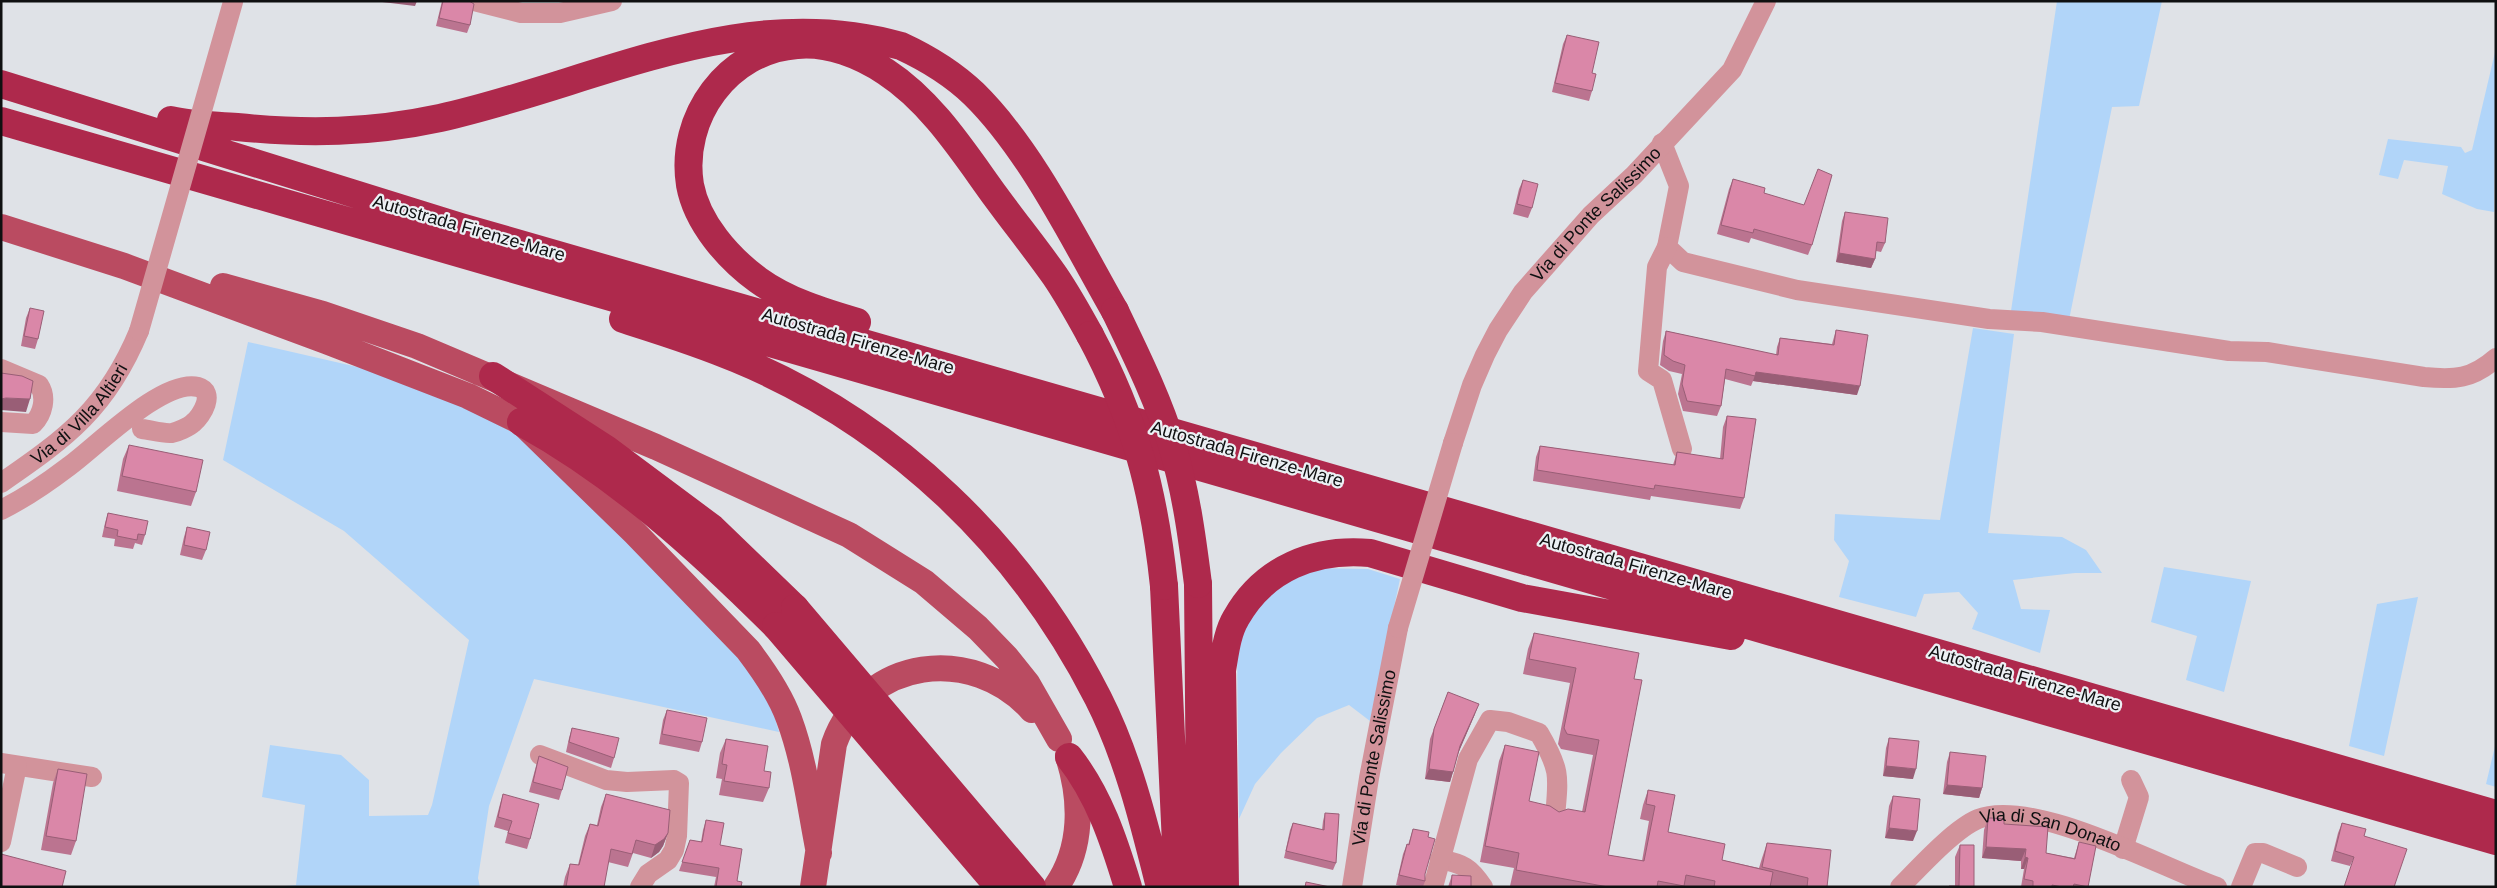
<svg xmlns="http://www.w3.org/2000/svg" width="2497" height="888" viewBox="0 0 2497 888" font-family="Arial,sans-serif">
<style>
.green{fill:#b1d5f9}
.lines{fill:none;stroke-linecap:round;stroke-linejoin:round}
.minor{stroke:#d2939b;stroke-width:20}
.major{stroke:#ba4b61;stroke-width:26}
.highway{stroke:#ae294c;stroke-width:28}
.minor-bridge{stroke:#d2939b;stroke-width:20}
.highway-bridge{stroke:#ae294c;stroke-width:28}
.wall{fill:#bb7490}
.shaded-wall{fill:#995e76}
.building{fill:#da87a8;stroke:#995e76}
.labels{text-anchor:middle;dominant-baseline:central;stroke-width:4.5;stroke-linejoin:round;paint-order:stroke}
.street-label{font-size:18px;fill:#0f1011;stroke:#ecf0f4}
</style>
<rect width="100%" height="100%" fill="#dfe2e7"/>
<path class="green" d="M2057 1H2162L2139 106 2112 107 2069 320 2011 311Z
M2496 48 2494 212 2477 209 2442 194 2448 166 2404 160 2398 179 2379 175 2388 139 2461 147 2465 153 2472 150Z
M1973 328 2014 334 1988 533 2062 537 2086 550 2102 573H2075L2013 580 2021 609 2050 610 2040 653 1972 629 1978 613 1959 592 1924 594 1916 617 1839 597 1849 561 1834 540 1835 514 1940 520Z
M248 342 388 374 479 412 524 440 574 485 742 658 769 697 779 732 534 679 489 806 478 878 480 887H275L296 885 305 805 262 797 270 745 341 755 369 780V816L428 815 432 805 469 640 344 531 223 460Z
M2164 567 2251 581 2224 692 2186 680 2197 636 2151 622Z
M1313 568 1368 569 1400 579 1370 721 1349 705 1317 718 1281 753 1255 784 1239 819 1237 648 1249 616 1277 585Z
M2418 597 2384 756 2349 746 2377 604Z
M2496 742V787L2486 784Z"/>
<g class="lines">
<g class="minor">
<path d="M474 1 521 13H560L612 1"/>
<path d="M1662 143 1679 186 1667 247 1683 262 1797 290 1989 319 2042 322 2229 351 2267 352 2424 377C2455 380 2472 379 2496 358"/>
<path d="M1667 247 1657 267 1648 371 1662 380 1682 449"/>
<path d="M1 369 39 385C47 397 43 414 33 424L1 422"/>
<path id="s1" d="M1453 443 1472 385 1485 355 1498 330 1523 292 1591 215 1634 175 1732 70 1766 1"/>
<path id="s2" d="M1 483C68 437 107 408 139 331"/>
<path d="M1 510C25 498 47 483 68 467 96 447 163 378 198 387 216 392 202 416 193 423 189 427 177 432 172 433 163 434 151 430 142 429"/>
<path d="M540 755 606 780 627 782 674 780 679 783 677 836 674 850 668 860 648 874 640 887"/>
<path d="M1 763 92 777"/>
<path d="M1 842 17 766"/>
<path d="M2123 849 2139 797 2131 780"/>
<path d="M1440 859C1463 864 1470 867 1483 887"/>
<path id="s3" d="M1352 887 1369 778 1398 628"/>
<path d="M1433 887 1468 759 1490 720 1508 722 1539 733C1560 769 1559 775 1555 816"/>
<path id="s4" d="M1900 887C1919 868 1954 829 1978 819 2032 797 2161 867 2217 887"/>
<path d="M2241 887 2255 853H2263L2297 867"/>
</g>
<path class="major" d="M1 227 124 266 326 341 468 396 521 422 635 533 748 650C764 671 780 694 789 719 805 762 810 808 819 853
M223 286 323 314 417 346 656 447 849 535 924 582 978 628 1007 658 1027 683 1059 739
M813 887 834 744C865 657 973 644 1032 710
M1056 887C1083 848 1082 800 1068 756"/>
<path class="highway" d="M1 84 461 227 2496 814
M171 120C192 125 215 125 237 127 307 134 370 133 440 118 594 84 741 0 901 46 927 58 953 74 974 94 1031 150 1075 241 1115 311
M1 121 2496 841
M623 319C661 331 700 343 737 359 894 424 1021 546 1098 698 1128 757 1144 823 1160 887
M857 322C823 312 787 301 758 280 728 258 697 223 690 185 679 117 728 50 797 45 828 42 861 55 886 72 932 102 964 153 996 197 1015 223 1036 249 1055 276 1068 295 1079 315 1090 335
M493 376 606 449 712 528 795 608
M521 422C617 475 698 548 776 626
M1198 584 1200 811 1206 887
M1164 586 1178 887
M1069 757C1099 795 1114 841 1128 887
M1225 887 1222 670C1225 653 1227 633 1236 618 1264 568 1315 548 1370 553L1522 598 1731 636"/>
<path class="minor-bridge" d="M139 331 233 2
M1398 628 1453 443"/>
<path class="highway-bridge" d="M1115 311C1136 355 1158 399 1172 445 1186 491 1192 537 1198 584
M1090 335C1135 419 1154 491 1164 586
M795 608 1032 887
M776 626 999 887"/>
</g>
<path class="wall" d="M442 1H469L470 25 467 33 436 26Z
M1567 35 1592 91 1589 101 1552 92 1563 44Z
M1733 179 1764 193 1812 245 1808 255 1751 238 1749 243 1717 234 1729 189Z
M1523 180 1532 208 1528 218 1513 214 1519 189Z
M1845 212 1885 243 1881 252 1876 251 1875 259 1871 268 1836 262 1842 221Z
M30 308 38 339 35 349 21 346 26 318Z
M1836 330 1857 395 1753 381 1751 386 1725 379 1721 406 1717 416 1683 411 1678 394 1682 374 1669 371 1660 365 1663 341 1666 331 1776 355 1777 347 1780 338 1832 344Z
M1727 416 1744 498 1740 509 1651 496 1650 500 1533 481 1536 457 1540 446 1673 465 1677 452 1720 459 1723 427Z
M129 445 196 492 191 506 117 491 123 459Z
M108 513 145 535 142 545 135 543 133 549 114 546 115 539 102 537 105 523Z
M187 527 206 550 202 560 180 555 184 537Z
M1534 633 1634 679 1608 855 1642 861 1649 821 1640 819 1643 805 1648 790 1668 832 1722 860 1759 868 1762 858 1767 843 1827 887H1775L1770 886V887H1516L1510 886 1514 868 1480 862 1499 761 1505 745 1529 801 1559 812H1582L1593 755 1561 749 1558 744 1570 683 1523 674 1528 649Z
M1448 692 1475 714 1459 751 1450 782 1425 779 1430 739Z
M667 710 702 742 699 752 659 744 663 720Z
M572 728 614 758 611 768 566 752 569 738Z
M1889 738 1913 779 1883 776 1886 748Z
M726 739 764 771 769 788 763 802 719 795 722 779 716 778 720 753Z
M1950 752 1982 788 1979 798 1943 794 1947 762Z
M539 756 562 790 559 800 529 792 536 766Z
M58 769 76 841 71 855 41 850 53 783Z
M503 794 530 839 527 849 505 843 508 831 494 827 500 804Z
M606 794 668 833 663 846 659 852 651 858 633 853 628 867 608 862 604 887H563L565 877 570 864 578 865 585 836 590 824 597 825 601 807Z
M1893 796 1913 841 1885 838 1889 806Z
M1325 813 1336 863 1333 870 1284 858 1290 830 1293 823 1322 830 1323 821Z
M1988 818 2004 824 2046 853 2074 858 2079 842 2088 887H2021L2024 869H2021V861L1982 858 1984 830Z
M706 820 737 881 741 887H714L716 877 679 871 690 840 701 842 703 830Z
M2342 823 2364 836 2350 866 2331 861 2338 833Z
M1413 829 1425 874V881L1423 887H1405L1396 885 1403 854 1407 844 1408 845Z
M1960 845 1974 887H1948L1949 886H1955V857Z
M1452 875 1471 887H1448Z"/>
<path class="shaded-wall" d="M374 1H417L415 6Z
M1839 253 1875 259 1871 268 1836 262Z
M1756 372 1860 386 1857 395 1753 381Z
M6 398 30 399 26 412 1 410V399Z
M1479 704 1475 714 1457 756 1460 746Z
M1886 766 1916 769 1913 779 1883 776Z
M1429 769 1453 772 1450 782 1425 779Z
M1947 785 1982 788 1979 798 1943 794Z
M1889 828 1917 831 1913 841 1885 838Z
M668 833 663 846 659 852 651 858 655 845Z
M1986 847 2026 849 2021 861 1982 858Z
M2025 857 2028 858 2024 869H2021Z"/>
<path class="building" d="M443 1H469L474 4 470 25 439 18Z
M1567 35 1599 42 1592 73 1596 74 1592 91 1555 83Z
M1818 169 1832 175 1812 245 1754 229 1753 233 1721 225 1733 179 1765 188 1764 193 1804 205Z
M1523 180 1538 184 1532 208 1517 204Z
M1845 212 1888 218 1885 243 1877 242 1875 259 1839 253Z
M30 308 44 311 38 339 24 336Z
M1836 330 1868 335 1860 386 1756 372 1755 376 1726 369 1721 406 1687 401 1682 384 1685 365 1673 361 1664 355 1666 331 1778 355 1780 338 1834 345Z
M1 373 22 376 33 381 30 399 6 398 1 399Z
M1727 416 1756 419 1744 498 1655 485 1654 489 1537 470 1540 446 1675 465 1677 452 1723 459Z
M129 445 203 460 196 492 122 476Z
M108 513 148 521 145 535 138 534 137 540 117 536 118 530 105 527Z
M187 527 210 532 206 550 184 545Z
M1534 633 1639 653 1634 679 1642 680 1608 855 1644 861 1655 806 1646 804 1648 790 1675 795 1668 832 1725 844 1722 860 1773 872 1770 887H1714L1715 881 1686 875 1684 886 1658 881 1657 887H1608L1516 870 1519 853 1485 846 1505 745 1539 752 1529 801 1550 806 1559 812 1568 809 1585 812 1599 740 1567 734 1564 728 1576 668 1529 659Z
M1448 692 1479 704 1460 746 1453 772 1429 769 1434 729Z
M667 710 707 718 702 742 662 734Z
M572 728 619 738 614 758 569 742Z
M1889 738 1919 741 1916 769 1886 766Z
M726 739 768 746 764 771 771 772 769 788 724 781 727 765 722 764Z
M1950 752 1986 756 1982 788 1947 785Z
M539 756 568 767 562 790 533 782Z
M58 769 87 774 76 841 46 836Z
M503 794 539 804 530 839 508 833 512 821 498 817Z
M606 794 670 810 668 833 664 839 655 845 636 840 632 854 611 849 604 887H566L570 864 579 865 590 824 598 826Z
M1893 796 1920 799 1917 831 1889 828Z
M1325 813 1339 814 1336 863 1286 851 1293 823 1324 830Z
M1988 818H1992L2004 819V824L2048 827 2046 853 2075 859 2079 842 2096 846 2088 887 2074 884 2073 887H2062L2052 885V887H2033V881L2024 879 2028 858 2025 857 2026 849 1986 847Z
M706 820 724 823 720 845 742 849 737 881 742 882 741 887H716L719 868 682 862 690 840 702 842Z
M2342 823 2366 829 2364 836 2407 849 2394 887H2344L2354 857 2335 851Z
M1413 829 1429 832 1428 837 1435 839 1425 874V881L1399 875 1407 844 1409 845Z
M1767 843 1831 850 1827 887H1807L1808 878 1762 867Z
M1960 845H1974V887H1949V886H1959Z
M1 854 66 871 62 887H1Z
M1452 875 1471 876V887H1451Z
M1306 882 1330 887H1305Z"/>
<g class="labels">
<g class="street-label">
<text stroke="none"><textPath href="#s1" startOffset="274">Via di Ponte Salissimo</textPath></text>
<text transform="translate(469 228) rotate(16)">Autostrada Firenze-Mare</text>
<text transform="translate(858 341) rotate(16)">Autostrada Firenze-Mare</text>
<text stroke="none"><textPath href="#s2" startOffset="105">Via di Villa Altieri</textPath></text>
<text transform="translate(1247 454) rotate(16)">Autostrada Firenze-Mare</text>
<text transform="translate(1636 566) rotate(16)">Autostrada Firenze-Mare</text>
<text transform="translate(2025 678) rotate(16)">Autostrada Firenze-Mare</text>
<text stroke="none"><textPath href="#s3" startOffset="131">Via di Ponte Salissimo</textPath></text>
<text stroke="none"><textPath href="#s4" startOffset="179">Via di San Donato</textPath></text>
</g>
</g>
<rect width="2497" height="888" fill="none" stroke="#0f1011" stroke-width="5"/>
</svg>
